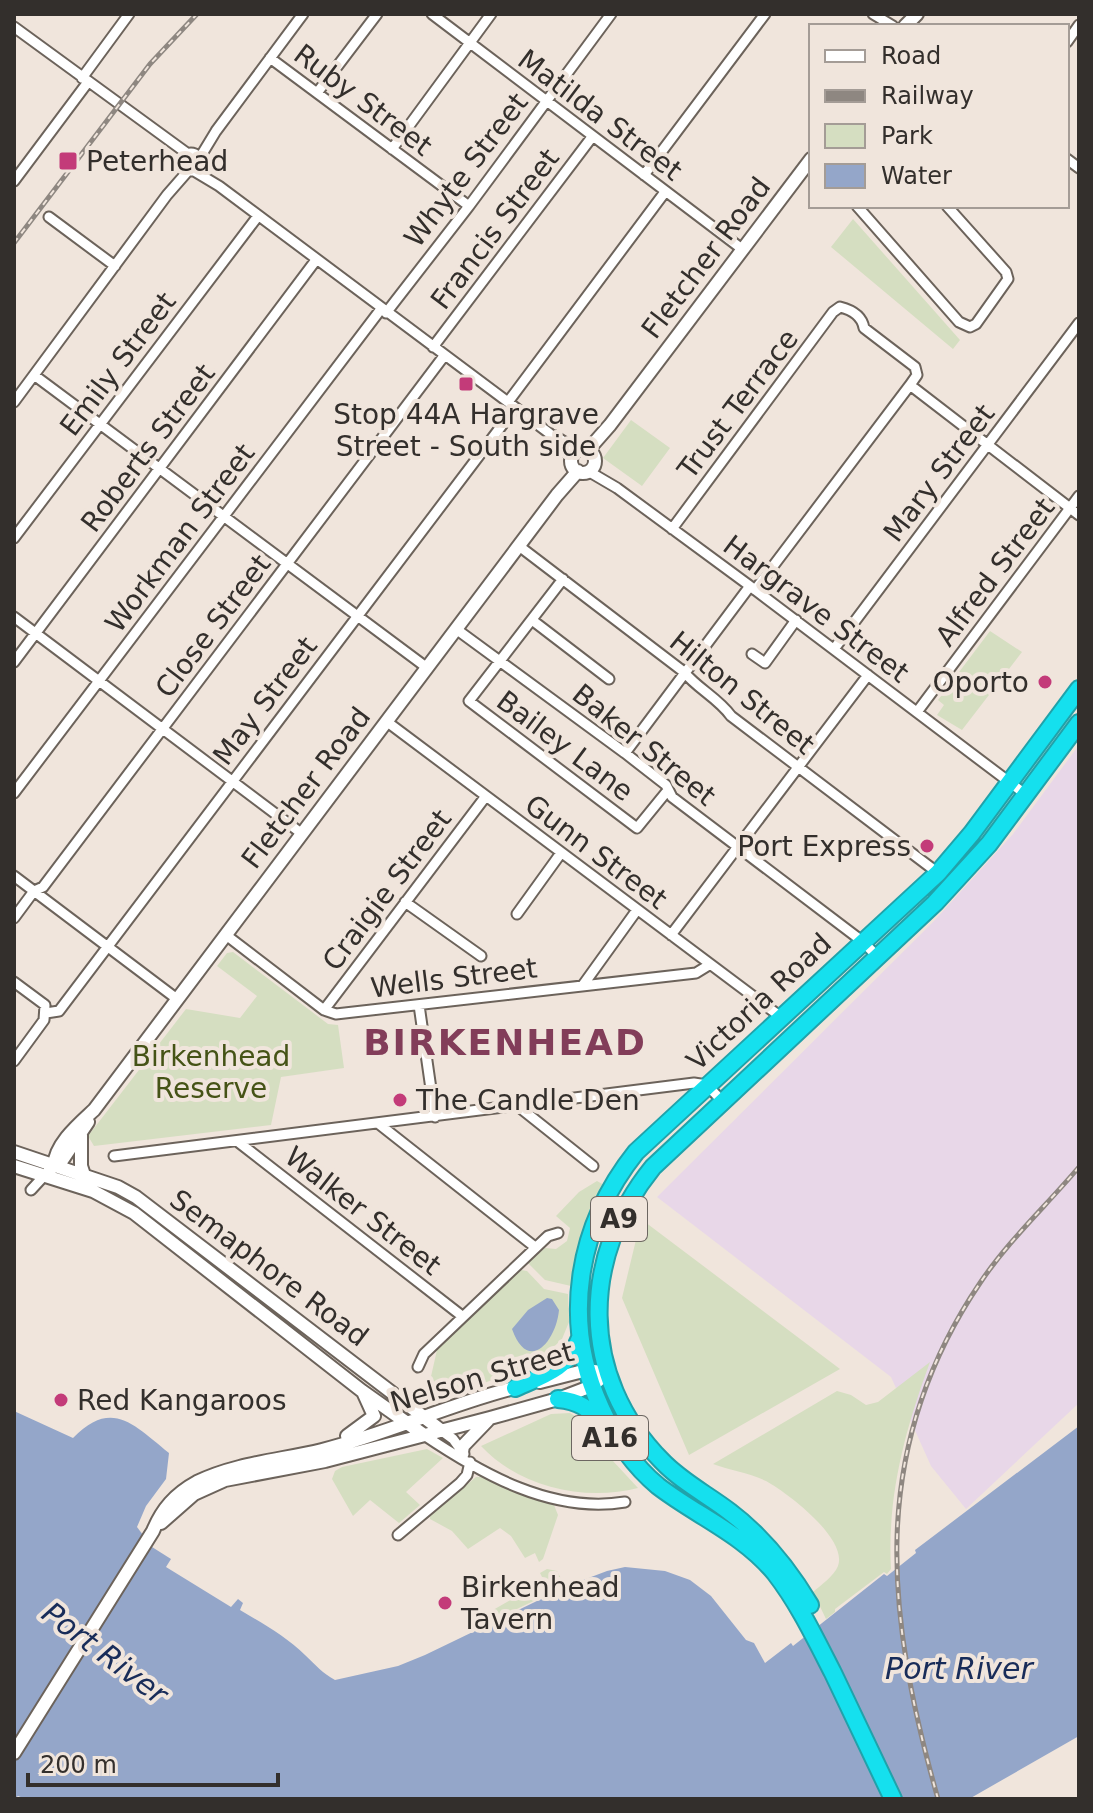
<svg xmlns="http://www.w3.org/2000/svg" width="1093" height="1813" viewBox="0 0 1093 1813" font-family="'DejaVu Sans',sans-serif">
<style>
.industrial{fill:#e8d7e8}
.green{fill:#d5dec1}
.water{fill:#94a6c9}
.lines{fill:none;stroke-linecap:round;stroke-linejoin:round}
.street-casing{stroke:#6c635b;stroke-width:13}
.secondary-casing{stroke:#6c635b;stroke-width:16}
.highway-casing{stroke:#20a2aa;stroke-width:20}
.street{stroke:#fff;stroke-width:9}
.secondary{stroke:#fff;stroke-width:12}
.highway{stroke:#15e0ee;stroke-width:16}
.rail-casing{stroke:#8e8781;stroke-width:5}
.rail{stroke:#f0e5dc;stroke-width:2;stroke-dasharray:6;stroke-linecap:butt}
.poi-dot{fill:#c33b79;stroke:#f0e5dc;stroke-width:3}
.labels{text-anchor:middle;dominant-baseline:central;stroke-width:8;stroke-linejoin:round;paint-order:stroke}
.shield{fill:#f0e5dc;stroke:#6c6661;stroke-width:2}
.shield-label{font-size:26px;font-weight:bold;fill:#332f2c}
.street-label{font-size:28px;fill:#332f2c;stroke:#f0e5dc}
.poi-label{font-size:28px;fill:#332f2c;stroke:#f0e5dc;text-anchor:start}
.park-label{font-size:28px;fill:#455316;stroke:#f0e5dc}
.water-label{font-size:30px;font-style:italic;fill:#182c59;stroke:#f0e5dc}
.district-label{font-size:36px;font-weight:bold;letter-spacing:2px;fill:#823d59;stroke:#f0e5dc}
</style>
<rect width="100%" height="100%" fill="#f0e5dc"/>
<path class="industrial" d="M1079 745V1403L966 1509 931 1466 891 1377 657 1197 934 921 1013 834Z"/>
<path class="green" d="M853 219 960 340 953 349 831 247Z
M631 420 670 448 642 486 603 458Z
M990 631 1022 652 962 730 937 715 944 705 938 700Z
M233 952 328 1024 338 1025 344 1068 281 1077 271 1125 94 1146 88 1136 186 1009 240 1018 257 996 217 966 227 953Z
M597 1181 604 1185C586 1217 576 1250 571 1286L545 1280 528 1263 545 1248 556 1249 567 1241 570 1228 556 1216 579 1192Z
M641 1219 840 1369 689 1455 622 1298Z
M521 1270 527 1271 544 1289 568 1294 569 1322 562 1339 536 1364 443 1398 427 1394 437 1350Z
M930 1362C905 1430 887 1496 891 1569L887 1574 884 1572 835 1609V1612L826 1619 813 1592C821 1585 834 1576 838 1566 848 1539 788 1493 766 1481 750 1473 729 1470 713 1464L837 1391 851 1395 866 1405 878 1402Z
M570 1413 583 1421 613 1461 638 1488C584 1502 519 1487 481 1446L551 1414Z
M427 1449 443 1458 406 1492 420 1505 399 1523 370 1500 353 1516 332 1479 335 1471 342 1467Z
M476 1477H482L515 1493 554 1505 558 1515 543 1559 539 1562 535 1553 525 1558 511 1536 500 1528 468 1549 452 1531 430 1519V1516Z
M547 1569 557 1571 565 1586 467 1633 465 1626 544 1581 540 1573Z"/>
<path class="water" d="M547 1298 552 1299 559 1310C556 1342 528 1374 512 1329L528 1310Z
M14 1411 73 1438C112 1398 134 1425 169 1453L166 1479 146 1506 137 1527 152 1547 171 1559 166 1567 231 1607 238 1599 243 1603 240 1610C262 1623 287 1637 305 1655 316 1665 322 1673 335 1680L398 1666 425 1655 570 1585 607 1571 625 1567 665 1571 690 1580 711 1596 746 1640 754 1643 765 1663 791 1643 793 1646 884 1574 887 1576 916 1553 915 1550 1079 1426V1736L969 1799H26L18 1796 14 1799Z"/>
<g class="lines">
<defs>
<path id="street" d="M432 14 742 249
M873 14 893 26
M14 27 188 154
M1067 42 1079 25
M270 58 469 206
M82 78 129 14
M317 93 377 14
M392 149 491 14
M182 162a9 9 0 1 1 18 0a9 9 0 1 1-18 0Z
M199 159 216 131 303 14
M1067 159 1079 168
M194 171 219 186 508 402 549 433 571 457
M644 175 765 14
M14 181 88 82
M857 206 959 322 970 327 976 324 1008 279 1006 272 947 206
M49 217 115 266
M386 313 469 206 611 14
M433 347 592 137
M34 375 426 667
M14 402 167 195 188 171
M508 402 665 192
M555 436 577 450
M588 471 617 488 750 586 1025 794
M672 529 833 312 840 307C852 310 862 316 864 328L915 367 917 375 910 385 1079 515
M14 538 258 216
M519 546 684 672C698 689 718 698 731 716L938 873
M563 579 469 701 637 828 668 790
M755 590 910 385
M14 617 301 833
M532 620 609 679
M456 629 625 753 666 785 672 797 862 941 878 957
M834 649 1079 323
M752 654 765 663 796 620
M14 662 316 260
M917 712 1079 496
M386 721 781 1017
M625 753 750 586
M14 793 381 309
M14 876 177 999
M405 902 481 956
M517 914 561 853
M14 918 34 891 43 887 444 356
M226 935 324 1010 336 1014 696 973 709 965
M671 935 868 675
M14 982 45 1005 44 1020 14 1061
M583 985 637 910
M419 1005 435 1117
M324 1010 486 796
M46 1013 59 1011 515 408
M519 1107 593 1166
M379 1124 535 1247
M237 1141 462 1316
M114 1156 694 1083 707 1085 723 1102
M31 1190 43 1177
M418 1367 424 1354 548 1236 558 1233
M442 1431 453 1439 464 1454
M424 1435C482 1474 552 1514 625 1502
M398 1535 460 1483 467 1475 470 1462"/>
<path id="secondary" d="M905 26 917 14
M571 461a12 12 0 1 1 24 0a12 12 0 1 1-24 0Z
M588 450 610 425 811 159
M81 1135V1166L84 1175
M14 1152 118 1187 136 1197 442 1431
M14 1166 93 1191 134 1213 362 1391 424 1435
M54 1166C55 1144 79 1124 94 1110L557 495 578 471
M50 1169 61 1162 88 1122
M540 1382 587 1370 607 1373
M347 1436 374 1416 364 1394
M462 1452 463 1446 488 1420
M161 1523 194 1494 225 1480 325 1461 490 1418 558 1399 592 1386 599 1380
M14 1753 153 1531C162 1509 175 1494 197 1482 236 1463 281 1460 322 1450 390 1433 454 1402 522 1386"/>
<path id="highway" d="M515 1388C542 1376 569 1368 580 1338
M558 1399C579 1401 589 1408 601 1424
M810 1605C789 1570 763 1537 730 1512 708 1495 682 1482 662 1461 578 1376 580 1257 653 1167L935 903 989 844 1079 723
M893 1799C873 1757 853 1715 833 1673 815 1638 799 1604 775 1573 743 1534 697 1516 658 1486 634 1466 614 1437 601 1408 561 1321 577 1226 636 1152L938 873 972 833 1079 689"/>
</defs>
<use href="#street" class="street-casing"/>
<use href="#secondary" class="secondary-casing"/>
<use href="#highway" class="highway-casing"/>
<use href="#street" class="street"/>
<use href="#secondary" class="secondary"/>
<use href="#highway" class="highway"/>
<defs>
<path id="rail" d="M14 243 150 64 197 14
M938 1799C886 1615 867 1450 980 1283 1008 1241 1046 1206 1079 1167"/>
</defs>
<use href="#rail" class="rail-casing"/>
<use href="#rail" class="rail"/>
</g>
<g class="poi-dot">
<rect x="58" y="151" width="20" height="20" rx="4"/>
<rect x="458" y="376" width="16" height="16" rx="4"/>
<circle cx="1045" cy="682" r="8"/>
<circle cx="927" cy="846" r="8"/>
<circle cx="400" cy="1100" r="8"/>
<circle cx="61" cy="1400" r="8"/>
<circle cx="445" cy="1603" r="8"/>
</g>
<g class="labels">
<g class="shield">
<rect x="591" y="1197" width="56" height="44" rx="6"/>
<rect x="572" y="1416" width="76" height="44" rx="6"/>
</g>
<g class="shield-label">
<text x="619" y="1219">A9</text>
<text x="610" y="1438">A16</text>
</g>
<g class="street-label">
<text transform="translate(363 100) rotate(37)">Ruby Street</text>
<text transform="translate(600 115) rotate(37)">Matilda Street</text>
<text transform="translate(466 170) rotate(-53)">Whyte Street</text>
<text transform="translate(495 229) rotate(-53)">Francis Street</text>
<text transform="translate(706 258) rotate(-53)">Fletcher Road</text>
<text transform="translate(118 364) rotate(-53)">Emily Street</text>
<text transform="translate(738 404) rotate(-53)">Trust Terrace</text>
<text transform="translate(148 448) rotate(-53)">Roberts Street</text>
<text transform="translate(939 473) rotate(-53)">Mary Street</text>
<text transform="translate(180 538) rotate(-53)">Workman Street</text>
<text transform="translate(995 572) rotate(-53)">Alfred Street</text>
<text transform="translate(816 609) rotate(37)">Hargrave Street</text>
<text transform="translate(213 626) rotate(-53)">Close Street</text>
<text transform="translate(742 693) rotate(39)">Hilton Street</text>
<text transform="translate(265 701) rotate(-53)">May Street</text>
<text transform="translate(644 745) rotate(39)">Baker Street</text>
<text transform="translate(565 746) rotate(37)">Bailey Lane</text>
<text transform="translate(306 788) rotate(-53)">Fletcher Road</text>
<text transform="translate(596 852) rotate(37)">Gunn Street</text>
<text transform="translate(387 890) rotate(-53)">Craigie Street</text>
<text transform="translate(454 978) rotate(-7)">Wells Street</text>
<text transform="translate(759 1002) rotate(-43)">Victoria Road</text>
<text transform="translate(363 1211) rotate(38)">Walker Street</text>
<text transform="translate(269 1268) rotate(37)">Semaphore Road</text>
<text transform="translate(482 1377) rotate(-16)">Nelson Street</text>
</g>
<g class="poi-label">
<text x="86" y="161">Peterhead</text>
<text x="466" y="414" text-anchor="middle">Stop 44A Hargrave<tspan x="466" dy="32">Street - South side</tspan></text>
<text x="1029" y="682" text-anchor="end">Oporto</text>
<text x="911" y="846" text-anchor="end">Port Express</text>
<text x="416" y="1100">The Candle Den</text>
<text x="77" y="1400">Red Kangaroos</text>
<text x="461" y="1587">Birkenhead<tspan x="461" dy="32">Tavern</tspan></text>
</g>
<g class="park-label">
<text x="211" y="1056">Birkenhead<tspan x="211" dy="32">Reserve</tspan></text>
</g>
<g class="water-label">
<text transform="translate(105 1653) rotate(37)">Port River</text>
<text x="959" y="1668">Port River</text>
</g>
<g class="district-label">
<text x="505" y="1042">BIRKENHEAD</text>
</g>
</g>
<rect width="1093" height="1813" fill="none" stroke="#332f2c" stroke-width="32"/>
<rect x="809" y="24" width="260" height="184" fill="#f0e5dc" stroke="#a49c96" stroke-width="2"/>
<rect x="825" y="50" width="40" height="12" fill="#ffffff" stroke="#a49c96" stroke-width="2"/>
<text x="881" y="64" font-size="24" fill="#332f2c">Road</text>
<rect x="825" y="90" width="40" height="12" fill="#8e8781" stroke="#a49c96" stroke-width="2"/>
<text x="881" y="104" font-size="24" fill="#332f2c">Railway</text>
<rect x="825" y="124" width="40" height="24" fill="#d5dec1" stroke="#a49c96" stroke-width="2"/>
<text x="881" y="144" font-size="24" fill="#332f2c">Park</text>
<rect x="825" y="164" width="40" height="24" fill="#94a6c9" stroke="#a49c96" stroke-width="2"/>
<text x="881" y="184" font-size="24" fill="#332f2c">Water</text>
<path d="M28 1773v12h250v-12" fill="none" stroke="#332f2c" stroke-width="4"/>
<text x="40" y="1773" font-size="24" fill="#332f2c" stroke="#f0e5dc" stroke-width="6" paint-order="stroke">200 m</text>
</svg>
